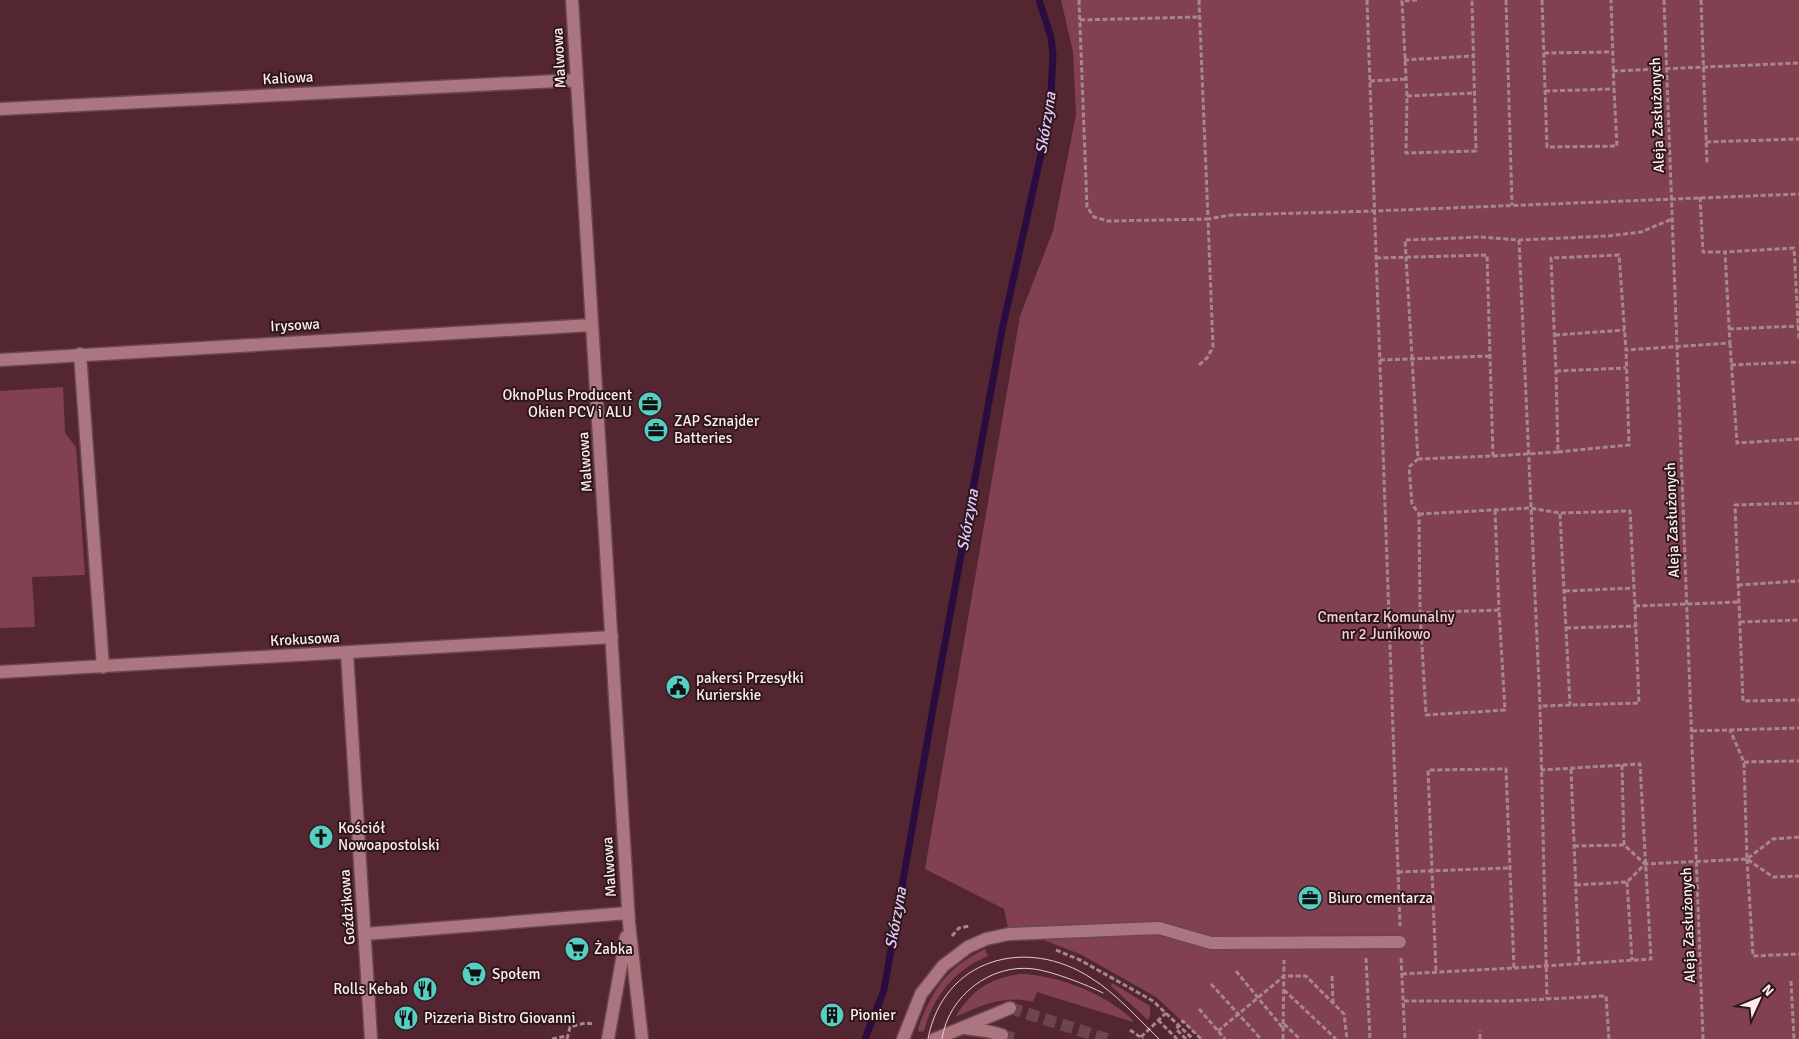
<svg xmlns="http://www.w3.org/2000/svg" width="1799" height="1039" viewBox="0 0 1799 1039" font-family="Signika,sans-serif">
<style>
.green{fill:#814150}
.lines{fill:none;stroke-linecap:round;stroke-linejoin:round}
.stream{stroke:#2a0c41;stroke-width:7}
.minor-tunnel{stroke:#6e444d;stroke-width:12;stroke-dasharray:12 6;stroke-linecap:butt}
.minor-casing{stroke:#6b4650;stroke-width:15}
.path{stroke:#a7868d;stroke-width:3;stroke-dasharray:5 2.5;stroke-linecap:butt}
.minor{stroke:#ac7681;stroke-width:12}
.tram{stroke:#e3ccd0;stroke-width:1}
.labels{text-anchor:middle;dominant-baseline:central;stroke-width:4;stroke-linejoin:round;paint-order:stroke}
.street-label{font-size:15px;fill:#feebee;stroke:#2c171b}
.poi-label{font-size:15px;fill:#feebee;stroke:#2c171b;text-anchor:start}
.park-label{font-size:15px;fill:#f9cdd5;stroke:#2c171b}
.water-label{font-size:16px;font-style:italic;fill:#e3cafe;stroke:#2c171b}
</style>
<rect width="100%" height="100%" fill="#542631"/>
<path class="green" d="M1061 0H1799V1039H1201L1156 997 1082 955 1044 940 1011 941 1004 909 925 869 1020 316 1053 231 1076 115 1073 52Z
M63 387 65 433 76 447 85 575 32 577 35 627 0 628V391Z
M985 949 988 956C955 970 933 996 924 1031L919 1032 918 1028C933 989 946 968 985 949Z
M1019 974C1059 975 1104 993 1133 1020V1022L1037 992 1033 1002C1005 994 980 1006 955 1017 972 991 987 979 1019 974Z
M1112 983 1150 1006V1016L1148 1020 1111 986Z"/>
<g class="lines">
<path class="stream" d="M865 1039 884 990 932 714 1002 330 1050 114 1053 54 1051 37 1039 0"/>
<path class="minor-tunnel" d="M1010 1008 1107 1039
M1002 1035 1015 1039"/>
<defs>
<path id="minor" d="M572 0 629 923 642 1039
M0 109 577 80
M80 354 103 667
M0 360 592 325
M347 653 371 1039
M0 672 612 637
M365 934 628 913
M965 1028 987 1031 1002 1035
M608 1039 626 937
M903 1039 921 994 943 966 968 947 986 939 1009 934 1159 928 1211 943 1400 942
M935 1039 1010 1008"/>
</defs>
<use href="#minor" class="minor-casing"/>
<path class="path" d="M1079 0 1087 207 1094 217 1108 221 1208 219 1213 347 1207 358 1199 365
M1199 0 1208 219 1231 215 1375 211 1799 194
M1367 0 1400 926
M1417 0 1402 1 1407 96 1406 153 1476 151 1472 0
M1506 0 1512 205
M1542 0 1547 147 1617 146 1614 89 1611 0
M1664 0 1703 1039
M1701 0 1707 163
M1080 20 1199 17
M1544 53 1612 52
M1404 60 1472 56
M1613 71 1799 63
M1370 81 1406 79
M1545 91 1614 89
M1407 96 1475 93
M1706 142 1799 139
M1700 197 1703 252H1725
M1519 240 1540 706 1547 999
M1376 258 1487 255 1493 456 1418 459 1406 256 1405 240 1481 237 1519 240 1608 236 1641 232 1672 219
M1729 329 1798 326
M1555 335 1625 330
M1730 343 1737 443 1799 439
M1380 360 1490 356
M1731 365 1799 362
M1556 371 1626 368
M1558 452 1629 445 1626 350
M1493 456 1558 452 1556 371 1551 258 1619 255 1626 350 1730 343 1725 252 1794 248 1799 340
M1799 503 1735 505 1743 701 1799 700
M1495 510 1499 610
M1419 514 1530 508 1560 513 1630 511 1635 606 1639 703 1540 706
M1560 514 1570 705
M1738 585 1799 581
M1565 591 1634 588
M1635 606 1739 602
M1389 614 1499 610 1505 710 1426 715 1420 612 1419 514 1412 504 1409 467 1418 459
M1740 622 1799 620
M1566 628 1636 626
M1692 731 1799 728
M1744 762 1799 761
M1622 765 1624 845
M1571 769 1579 964
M1799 837 1773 839 1747 859 1773 877 1799 876
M1574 846 1624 845 1645 864
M1747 859 1753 956 1799 954
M1398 872 1509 868
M1627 882 1632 960
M1576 885 1627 882 1645 864 1747 859 1744 762 1730 730
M952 936 959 928 970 926
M1056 950 1080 960 1153 1001 1193 1039
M1366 958 1370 1039
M1401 958 1405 1039
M1514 968 1651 959 1640 764 1541 770
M1236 971 1282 1027
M1402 974 1514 968 1506 769 1428 770 1436 972
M1332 976 1333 1003
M1791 981 1794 1039
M1211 984 1261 1039
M1284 990 1336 1039
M1404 1001H1509L1606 996 1609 1039
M1199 1009 1225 1039
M1158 1020 1177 1039
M1284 1024 1300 1039
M1130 1030 1143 1039
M1218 1031 1284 976H1306L1344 1014 1347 1039
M1141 1037 1166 1013
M552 1039 567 1036
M567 1039 570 1027 585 1023 594 1024
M1186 1039 1176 1029 1183 1021 1201 1039
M1283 1039 1284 960
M1480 1039V1031"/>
<use href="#minor" class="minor"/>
<path class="tram" d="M928 1039C943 958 1027 936 1091 978 1117 994 1137 1018 1159 1039
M942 1039C948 996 991 963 1034 969 1051 971 1088 985 1103 993"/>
</g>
<defs>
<symbol id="office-disc" viewBox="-11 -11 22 22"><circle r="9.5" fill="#57cec2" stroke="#2c171b"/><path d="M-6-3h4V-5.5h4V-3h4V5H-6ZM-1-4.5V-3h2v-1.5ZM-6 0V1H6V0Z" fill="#111"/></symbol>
<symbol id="civic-disc" viewBox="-11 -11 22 22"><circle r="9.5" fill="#57cec2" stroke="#2c171b"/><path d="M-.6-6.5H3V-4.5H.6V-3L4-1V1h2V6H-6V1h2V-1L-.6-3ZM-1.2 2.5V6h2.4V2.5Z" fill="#111"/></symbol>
<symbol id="church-disc" viewBox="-11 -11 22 22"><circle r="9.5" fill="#57cec2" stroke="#2c171b"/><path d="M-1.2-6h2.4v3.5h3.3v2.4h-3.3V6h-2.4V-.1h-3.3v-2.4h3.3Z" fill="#111"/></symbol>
<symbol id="supermarket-disc" viewBox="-11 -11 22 22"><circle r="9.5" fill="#57cec2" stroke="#2c171b"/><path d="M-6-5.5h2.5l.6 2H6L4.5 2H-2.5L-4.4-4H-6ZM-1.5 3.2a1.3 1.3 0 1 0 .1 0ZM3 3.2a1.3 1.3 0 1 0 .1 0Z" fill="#111"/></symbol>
<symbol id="restaurant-disc" viewBox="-11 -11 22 22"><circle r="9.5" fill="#57cec2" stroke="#2c171b"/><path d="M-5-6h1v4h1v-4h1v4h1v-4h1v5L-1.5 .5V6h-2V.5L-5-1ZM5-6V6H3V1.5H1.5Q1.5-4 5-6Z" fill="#111"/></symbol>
<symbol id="building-disc" viewBox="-11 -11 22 22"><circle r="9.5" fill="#57cec2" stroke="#2c171b"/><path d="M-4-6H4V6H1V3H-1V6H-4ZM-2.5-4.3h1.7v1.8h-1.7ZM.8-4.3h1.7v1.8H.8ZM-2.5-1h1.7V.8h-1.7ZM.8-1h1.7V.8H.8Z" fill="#111"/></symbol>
</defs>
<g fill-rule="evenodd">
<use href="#office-disc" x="636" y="390" width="28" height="28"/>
<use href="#office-disc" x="642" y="416" width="28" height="28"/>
<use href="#civic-disc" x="664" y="673" width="28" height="28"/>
<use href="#church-disc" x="307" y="823" width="28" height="28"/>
<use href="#office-disc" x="1296" y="884" width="28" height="28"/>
<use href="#supermarket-disc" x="563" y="935" width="28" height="28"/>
<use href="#supermarket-disc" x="460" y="960" width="28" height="28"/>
<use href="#restaurant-disc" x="411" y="975" width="28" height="28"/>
<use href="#building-disc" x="818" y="1001" width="28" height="28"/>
<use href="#restaurant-disc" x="392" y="1004" width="28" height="28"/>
</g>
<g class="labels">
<g class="street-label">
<text transform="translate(559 58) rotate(-93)">Malwowa</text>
<text transform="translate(288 78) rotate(-3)">Kaliowa</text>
<text transform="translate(1657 115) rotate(-92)">Aleja Zasłużonych</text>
<text transform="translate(295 325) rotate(-3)">Irysowa</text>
<text transform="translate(585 462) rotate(-94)">Malwowa</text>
<text transform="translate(1672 520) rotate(-92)">Aleja Zasłużonych</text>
<text transform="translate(305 639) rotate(-3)">Krokusowa</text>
<text transform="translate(609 867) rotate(-94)">Malwowa</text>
<text transform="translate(347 907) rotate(-94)">Goździkowa</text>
<text transform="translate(1688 925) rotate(-92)">Aleja Zasłużonych</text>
</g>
<g class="poi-label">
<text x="632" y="395" text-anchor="end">OknoPlus Producent<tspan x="632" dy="17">Okien PCV i ALU</tspan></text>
<text x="674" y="421">ZAP Sznajder<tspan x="674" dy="17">Batteries</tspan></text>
<text x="696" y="678">pakersi Przesyłki<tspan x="696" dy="17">Kurierskie</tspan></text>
<text x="338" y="828">Kościół<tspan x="338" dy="17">Nowoapostolski</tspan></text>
<text x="1328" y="898">Biuro cmentarza</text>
<text x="594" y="949">Żabka</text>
<text x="492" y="974">Społem</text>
<text x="408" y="989" text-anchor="end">Rolls Kebab</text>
<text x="850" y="1015">Pionier</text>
<text x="424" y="1018">Pizzeria Bistro Giovanni</text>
</g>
<g class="park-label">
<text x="1386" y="617">Cmentarz Komunalny<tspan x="1386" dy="17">nr 2 Junikowo</tspan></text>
</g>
<g class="water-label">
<text transform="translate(1046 123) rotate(-81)">Skórzyna</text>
<text transform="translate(968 520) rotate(-80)">Skórzyna</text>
<text transform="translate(896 918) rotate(-80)">Skórzyna</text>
</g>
</g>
<g transform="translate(1759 999) rotate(46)" stroke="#2c171b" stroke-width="4" paint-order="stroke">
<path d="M0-4L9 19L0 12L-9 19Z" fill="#feebee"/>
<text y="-8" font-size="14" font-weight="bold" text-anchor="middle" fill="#feebee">N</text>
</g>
</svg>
